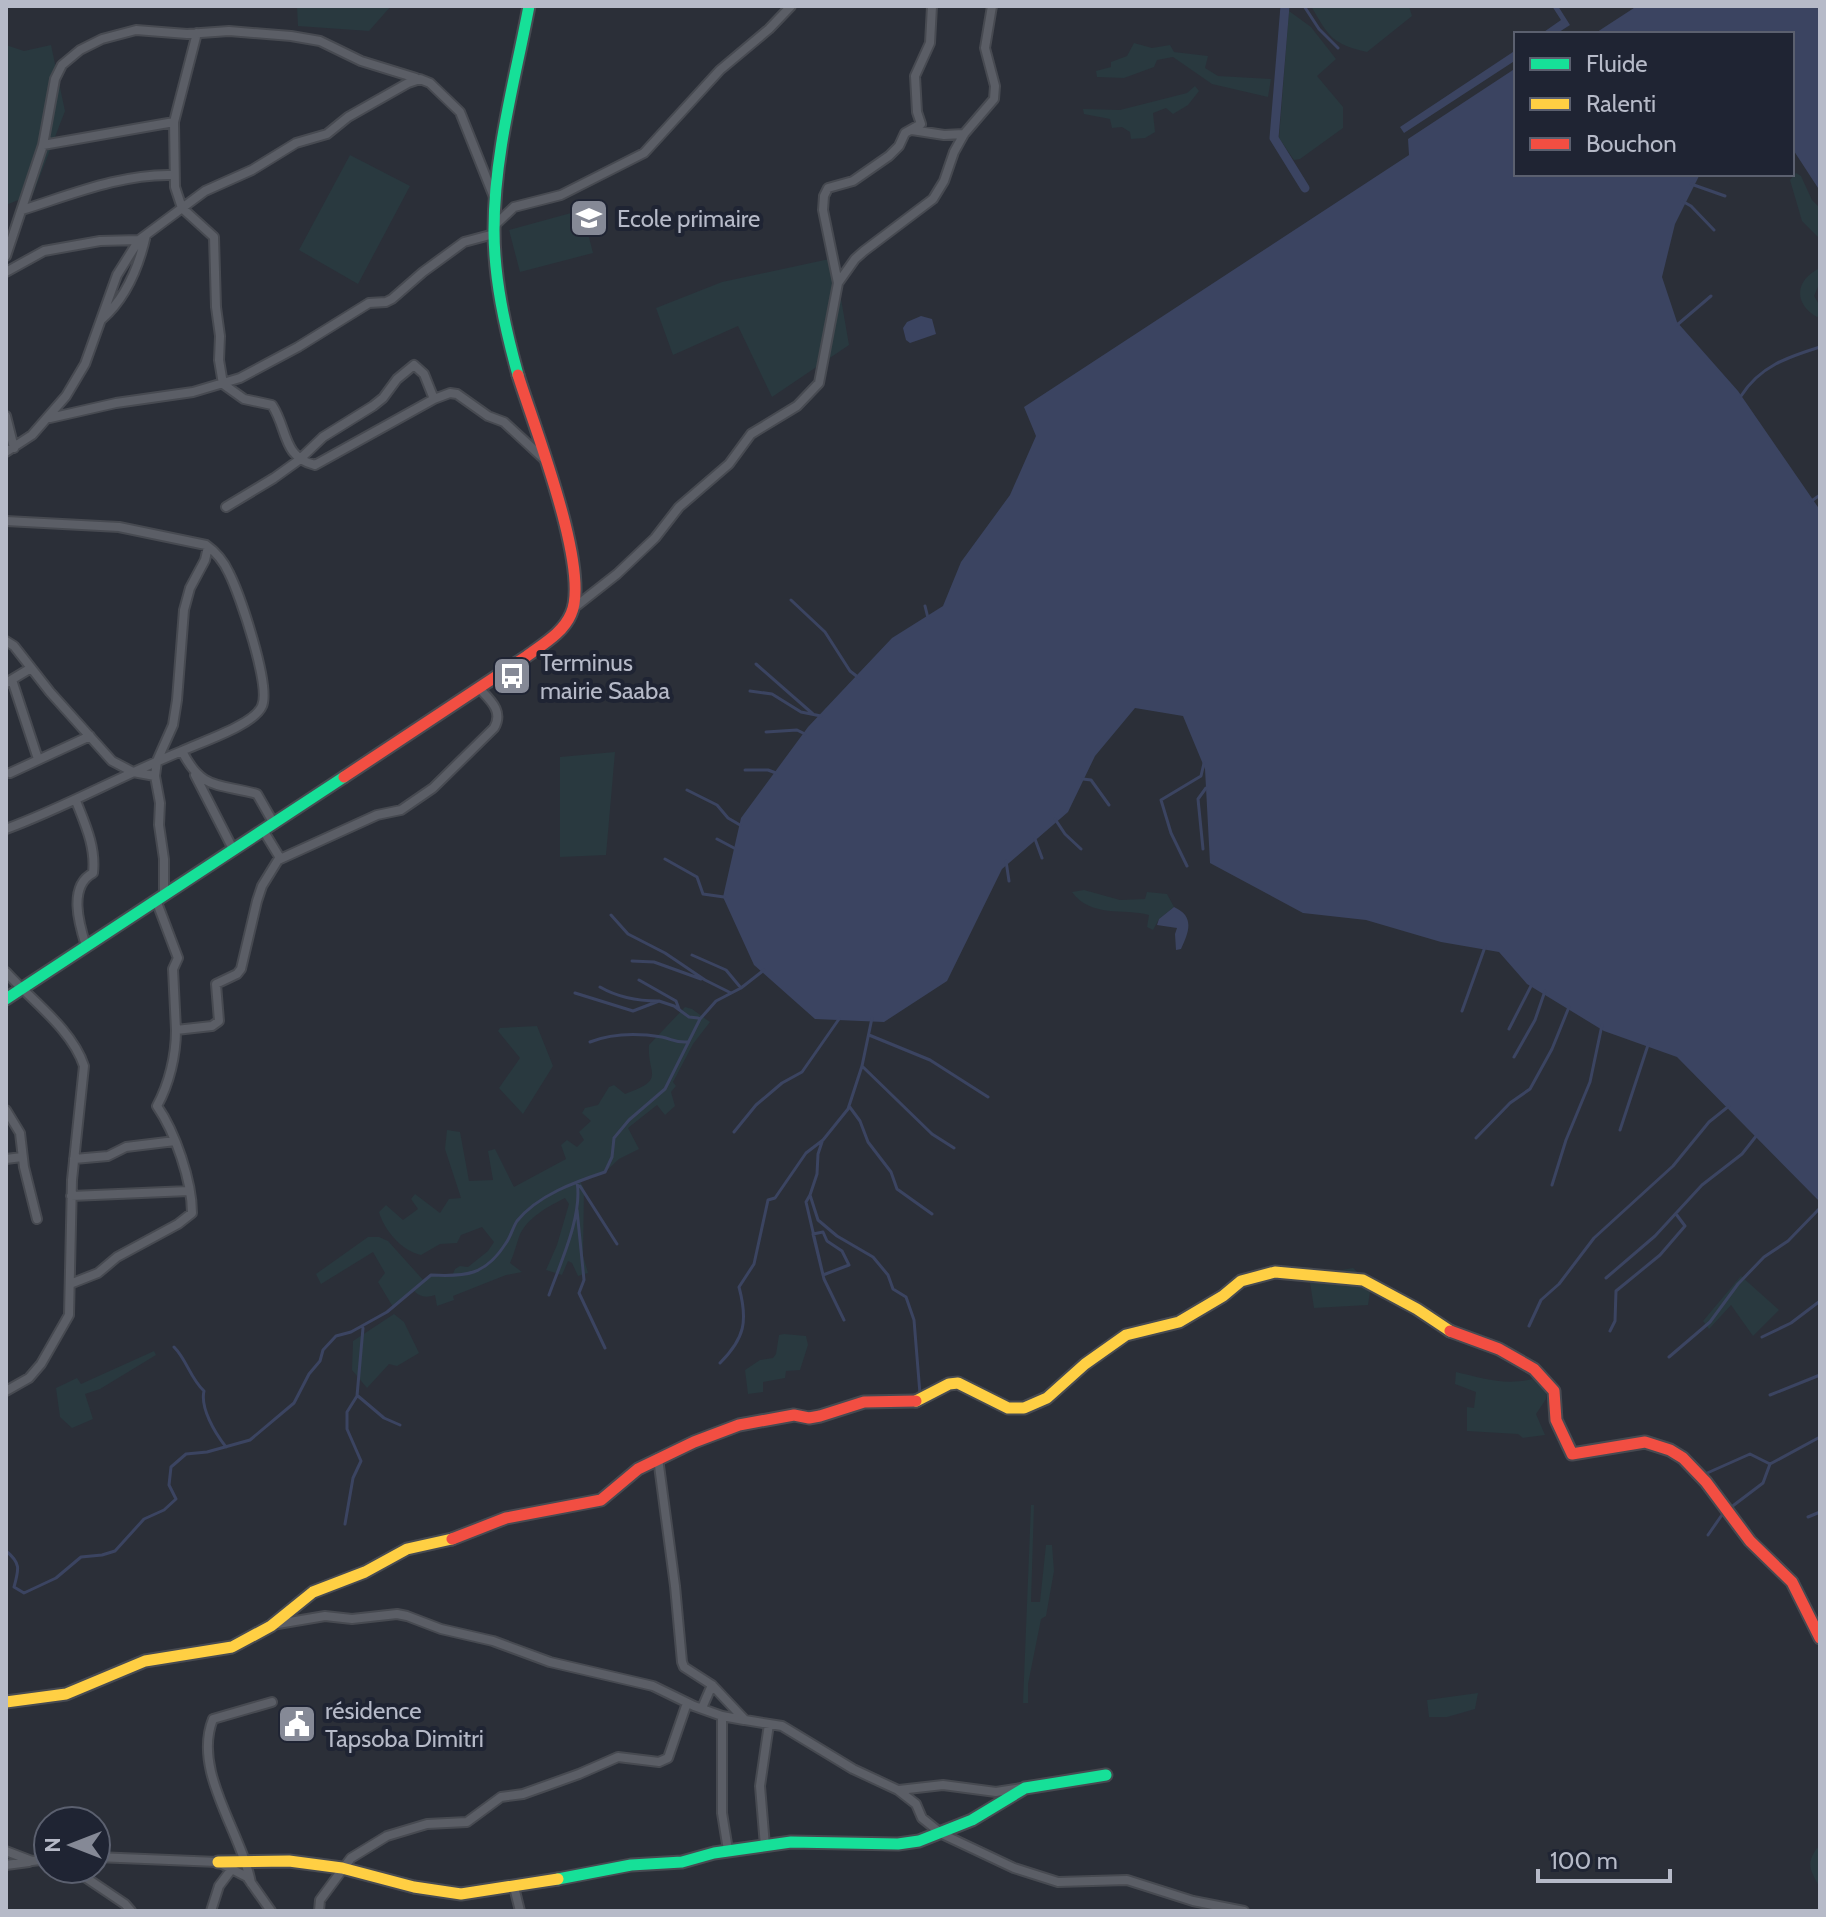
<svg xmlns="http://www.w3.org/2000/svg" width="1826" height="1917" viewBox="0 0 1826 1917" font-family="Cabin,sans-serif">
<style>
.green{fill:#29393f}
.water{fill:#3b4461}
.lines{fill:none;stroke-linecap:round;stroke-linejoin:round}
.stream{stroke:#3b4461;stroke-width:3}
.canal{stroke:#3b4461;stroke-width:9}
.street-casing{stroke:#474a51;stroke-width:12}
.fast-casing{stroke:#474a51;stroke-width:15}
.slow-casing{stroke:#474a51;stroke-width:15}
.jam-casing{stroke:#474a51;stroke-width:15}
.street{stroke:#5b5e66;stroke-width:8}
.fast{stroke:#16e098;stroke-width:11}
.slow{stroke:#ffcf43;stroke-width:11}
.jam{stroke:#f24e42;stroke-width:11}
.labels{text-anchor:middle;dominant-baseline:central;stroke-width:8;stroke-linejoin:round;paint-order:stroke}
.poi-label{font-size:24px;fill:#b6bac8;stroke:#1f2433;text-anchor:start}
</style>
<rect width="100%" height="100%" fill="#2b2f38"/>
<path class="green" d="M297 6H391L369 31 298 26Z
M1311 6H1409L1412 16 1367 52C1332 44 1329 37 1311 6Z
M1289 11 1311 27 1336 59 1317 76 1343 107V128L1300 159 1294 160 1279 138Z
M1134 43 1152 48 1170 45 1174 52 1208 56 1205 68 1218 76 1271 79 1268 97 1212 84 1173 57 1157 60 1154 67 1124 78 1097 77 1096 71 1111 67V62L1127 56Z
M6 45 24 51 51 45 65 111 33 194 6 205Z
M1195 86 1199 91 1188 105 1173 114 1166 108 1153 113 1155 132 1145 138 1131 139 1130 132 1122 127 1112 128 1110 119 1084 114 1083 109 1120 110 1187 93Z
M350 155 410 186 358 284 299 250Z
M1796 173 1801 176 1812 200 1820 208V239L1802 221 1790 180Z
M582 210 593 253 520 272 509 230Z
M834 258 849 345 772 397 738 326 673 355 656 308 722 282Z
M1820 268V282L1814 296 1820 306V316L1817 317C1793 303 1795 280 1820 268Z
M615 752 606 855 560 857V757Z
M1084 890 1120 900 1145 899 1147 892 1167 894 1174 907 1159 919 1153 930 1147 927 1149 915C1123 908 1091 918 1072 892Z
M685 1007 692 1009 710 1022 693 1044 673 1082 676 1086 671 1092 675 1106 665 1115 657 1105 628 1128 639 1149 619 1159 605 1172 580 1181 584 1189 583 1256 588 1273 578 1276 572 1263 568 1261 562 1275 546 1270 557 1245 569 1204 565 1198C549 1206 526 1218 519 1237 516 1246 514 1254 510 1263L522 1272 506 1275 453 1296 454 1300 437 1306 435 1295C426 1298 420 1297 414 1291L393 1307 378 1282 385 1273 373 1252 321 1284 316 1274 368 1237H379L388 1241 424 1281 431 1275 452 1276 455 1269 460 1266 468 1267 488 1251 494 1242 482 1227 461 1235 457 1243 440 1244 421 1255C402 1251 384 1230 379 1212L386 1205 403 1220 418 1209 411 1199 415 1194 440 1213 449 1199 461 1198 445 1149 447 1130 460 1132 469 1181 493 1180 488 1151 495 1149 514 1187 566 1159 561 1145 567 1140 577 1147 584 1140 579 1132 591 1121 582 1113 585 1108 598 1105 609 1087 614 1085 625 1094C667 1079 647 1075 649 1045Z
M537 1026 553 1066 523 1114 499 1088 520 1058 498 1031 500 1028Z
M1353 1268 1371 1285 1368 1305 1314 1308 1309 1276Z
M1741 1276 1779 1310 1753 1336 1731 1305 1709 1329 1703 1321Z
M394 1314 404 1322 419 1353 397 1366 389 1364 367 1388 352 1370 353 1341Z
M784 1334 806 1336 808 1345 800 1370 786 1371 785 1378 763 1382V1392L748 1394 745 1370 760 1360 773 1358 776 1354 779 1335Z
M154 1351 156 1355 100 1389 85 1394 93 1419 72 1428 60 1417 56 1388 77 1378 81 1384Z
M1456 1372C1482 1378 1505 1386 1532 1379L1546 1387V1399L1536 1414 1545 1435 1523 1438 1518 1434 1467 1431V1407L1474 1408 1476 1392 1455 1384Z
M1031 1505H1034L1031 1602H1040L1046 1545H1052L1054 1571 1046 1616 1041 1619 1028 1684V1703H1023Z
M1478 1693 1475 1709 1447 1717H1429L1427 1700Z
M1817 1848 1820 1849V1888C1811 1871 1805 1865 1817 1848Z"/>
<path class="water" d="M1552 6H1558L1570 25 1556 34H1541L1561 20Z
M1637 6H1820V191L1792 148V34H1594Z
M1516 50V60L1404 133 1400 127Z
M1516 68V174H1700L1675 224 1662 277 1677 322 1738 391 1820 510V1202L1677 1057 1604 1031 1527 984 1499 952 1441 942 1366 920 1303 913 1210 863 1205 769 1183 716 1135 708 1095 756 1068 812 1002 869 947 981 884 1022 815 1019 754 965 723 897 741 818 808 727 892 638 943 606 961 562 1010 495 1036 436 1024 407 1409 155 1408 139Z
M921 316 932 319 936 334 910 343 906 340 903 328 907 322Z
M1174 907C1196 917 1188 933 1181 949L1176 950 1175 934 1177 928 1157 925 1159 919Z"/>
<g class="lines">
<path class="stream" d="M1304 6 1319 29 1338 48
M1691 184 1725 196
M1682 201 1691 206 1714 230
M1677 325 1711 296
M1741 396C1760 366 1788 357 1820 347
M1810 502 1820 495
M791 600 825 632 850 671 859 678
M925 606 928 618
M756 664 813 714
M750 691 772 694 801 712 821 716
M766 732 797 730 805 734
M745 770H768L776 773
M1083 779 1091 780 1109 805
M687 790 717 805 728 818 740 825
M1055 819 1065 834 1081 849
M717 839 734 848
M1035 839 1042 858
M1203 849 1198 799 1206 788
M665 859 697 877 703 894 724 897
M1006 861 1009 881
M1187 866 1171 833 1161 800 1201 776 1204 763
M611 915 628 934 665 953 705 980 731 993
M692 955 726 970 741 988
M632 961 654 962 701 979
M639 980 676 1001 679 1009
M600 987C619 998 637 1001 658 1001
M575 993 633 1011 659 1001 674 1006 689 1017 698 1018
M1462 1011 1485 947
M1509 1029 1531 986
M869 1035 930 1060 988 1097
M590 1042C613 1033 637 1033 662 1037 672 1039 676 1043 687 1042
M1514 1057 1535 1020 1545 991
M862 1066 932 1134 954 1148
M849 1106 860 1121 868 1142 891 1172 897 1189 932 1214
M1620 1130 1649 1042
M734 1132 756 1105 782 1083 802 1072 839 1019
M1476 1138 1510 1103 1530 1089 1552 1049 1569 1007
M822 1142 818 1154 817 1174 810 1195 818 1220 837 1236 873 1257 888 1275 893 1289 906 1297 914 1320 920 1394
M1552 1185 1566 1140 1590 1082 1602 1025
M580 1186 617 1244
M810 1195 806 1202 824 1279 844 1320
M577 1210 584 1280 579 1293 605 1348
M823 1232 827 1241 842 1251 849 1265 823 1275 813 1234Z
M1606 1278 1655 1236 1702 1185 1742 1154 1757 1135
M549 1295C560 1264 583 1215 577 1182
M1529 1326 1541 1300 1559 1284 1594 1238 1673 1166 1709 1122 1729 1106
M1610 1331 1615 1321 1616 1291 1660 1255 1685 1226 1676 1214
M1762 1337 1791 1323 1820 1301
M174 1347C187 1360 190 1378 204 1391 200 1408 215 1433 226 1447
M1669 1357 1710 1322 1738 1284 1764 1257 1788 1241 1820 1208
M720 1363C745 1338 748 1321 739 1287L754 1264 768 1200 775 1198 806 1153 823 1140 848 1109 862 1066 872 1018
M1770 1395 1820 1375
M358 1396 384 1418 400 1425
M1705 1474 1750 1454 1770 1464
M1730 1508 1763 1483 1770 1464 1820 1437
M1808 1517 1820 1512
M345 1524 353 1478 361 1461 347 1429V1412L357 1396 363 1328
M1708 1535 1724 1512
M6 1551C21 1563 19 1569 14 1587L24 1593 56 1578 81 1557 102 1555 115 1551 144 1519 164 1510 176 1499 169 1485 171 1467 186 1454 207 1452 250 1440 294 1403 309 1374 320 1361 323 1350 336 1336 351 1332 387 1312 431 1275C466 1277 486 1275 506 1243 511 1236 513 1227 517 1221 538 1195 575 1182 605 1172L612 1157 614 1138 629 1120 665 1089 700 1019 716 1001 741 988 764 970"/>
<path class="canal" d="M1285 6 1274 138 1305 188"/>
<defs>
<path id="street" d="M197 33 174 122 175 187 182 208 214 237 216 307 220 336 219 360 223 384 244 399 272 405C288 429 282 457 315 465L434 399
M912 130 944 135 964 134
M43 145 174 122
M22 210C70 195 123 173 174 175
M495 225 514 207 561 195 644 153 720 70 769 29 791 6
M6 256 43 145 55 79 62 65 80 50 102 39 136 30 187 34 229 31 291 36 320 41 361 61 416 78
M6 272 44 251 100 241 139 240
M838 283 855 259 864 251 933 199 944 181 954 152 964 134 994 99 995 86 985 48 992 6
M102 319C126 298 139 266 146 235
M6 416 14 448
M50 418 116 403 193 392 240 378 298 347 369 303 386 302 392 299 423 272 464 242 494 234
M6 452 32 435 66 396 85 364 117 275 139 240 205 191 252 170 296 143 327 134 348 117 408 83 420 79 430 83 460 112 494 197
M226 507 274 478 299 460 323 437 373 406 383 398 397 379 414 365 424 374 434 399 450 393 457 394 488 416 504 422 543 458
M6 521 119 527 206 545C216 552 224 562 229 573 240 595 271 686 262 706 254 725 201 742 182 751
M575 607 617 574 655 538 679 507 729 464 751 434 797 406 819 383 838 283 823 210 824 196 828 188 853 181 889 156 899 146 905 133 921 124 917 112 915 76 930 43 932 6
M6 641 14 646 50 692 112 761 133 772 155 776
M12 680 38 759
M6 683 31 668
M10 773 90 736
M195 775 233 849
M76 801C85 824 96 847 93 873 68 886 79 924 86 946
M6 829C66 807 122 775 182 751 202 791 218 783 257 794L273 822
M263 830 280 858
M164 894V859L159 825 160 803 155 776 157 761 173 725 177 700 184 610 190 588 205 560 208 547
M156 900 178 958 173 969 176 1030
M6 972C31 1000 72 1029 84 1066L72 1180 69 1315 41 1364 29 1378 6 1391
M6 1110 20 1133 24 1167 37 1219
M6 1159 22 1157
M74 1159 108 1156 126 1147 175 1141
M71 1196 189 1191
M70 1284 98 1273 117 1257 178 1224 192 1213C192 1181 175 1132 157 1106 169 1084 176 1056 176 1030L212 1026 219 1021 216 984 237 974 241 969 257 901 262 886 278 860 377 815 401 810 433 788 494 728C504 711 490 700 479 688
M658 1458 675 1586 682 1662 684 1667 712 1685 745 1720 782 1726 853 1769 898 1790 916 1804 922 1818 942 1834 1014 1868 1058 1882 1127 1880 1193 1901 1244 1911
M272 1625 325 1616 352 1619 397 1614 407 1616 441 1629 493 1641 550 1662 653 1686 694 1706 722 1716 744 1720
M702 1708 712 1685
M722 1716V1813L728 1850
M899 1790 943 1785 996 1792 1021 1788
M765 1846 760 1786 769 1724
M6 1851 32 1861 48 1859
M96 1857 218 1862 247 1877 271 1911
M6 1865 29 1862
M73 1869 125 1904 131 1911
M251 1883C241 1831 192 1771 213 1719L272 1702
M514 1887 520 1911
M211 1911 219 1886 231 1870
M319 1911 320 1900 351 1858 387 1836 427 1824 467 1822 501 1797 523 1794 579 1774 618 1757 659 1762 668 1758 687 1703"/>
<path id="fast" d="M518 375C505 328 494 279 494 230 494 154 515 80 529 6
M6 999 344 777
M558 1879 631 1865 682 1862 714 1853 791 1842 898 1844 919 1841 972 1820 1025 1788 1106 1775"/>
<path id="slow" d="M916 1401 949 1384 958 1383 1008 1408H1024L1047 1398 1085 1364 1126 1335 1179 1322 1223 1296 1241 1281 1275 1272 1363 1280 1417 1309 1450 1331
M6 1702 66 1694 145 1661 232 1647 271 1626 313 1592 365 1572 407 1549 452 1539
M218 1862 289 1861 342 1868 414 1887 461 1894 558 1879"/>
<path id="jam" d="M344 777 527 656C543 644 563 633 571 614 591 570 533 424 518 375
M1450 1331 1499 1349 1534 1369 1554 1391 1556 1420 1572 1454 1645 1442 1670 1450 1683 1458 1706 1482 1750 1541 1792 1582 1820 1638
M452 1539 506 1518 601 1500 638 1469 694 1442 739 1425 794 1415 809 1418 820 1416 864 1402 916 1401"/>
</defs>
<use href="#street" class="street-casing"/>
<use href="#fast" class="fast-casing"/>
<use href="#slow" class="slow-casing"/>
<use href="#jam" class="jam-casing"/>
<use href="#street" class="street"/>
<use href="#fast" class="fast"/>
<use href="#slow" class="slow"/>
<use href="#jam" class="jam"/>
</g>
<defs>
<symbol id="school-square" viewBox="-11 -11 22 22"><rect x="-9" y="-9" width="18" height="18" rx="4" fill="#858996" stroke="#1f2433"/><path d="M0-5L7-2L0 1L-7-2ZM-4 1L0 2.5L4 1V4Q0 6-4 4Z" fill="#fff"/></symbol>
<symbol id="bus-square" viewBox="-11 -11 22 22"><rect x="-9" y="-9" width="18" height="18" rx="4" fill="#858996" stroke="#1f2433"/><path d="M-5-6H5V4H4V6H2V4H-2V6H-4V4H-5ZM-3.5-4V0h7V-4ZM-3.5 1.2v1.5H-2V1.2ZM2 1.2v1.5H3.5V1.2Z" fill="#fff"/></symbol>
<symbol id="civic-square" viewBox="-11 -11 22 22"><rect x="-9" y="-9" width="18" height="18" rx="4" fill="#858996" stroke="#1f2433"/><path d="M-.6-6.5H3V-4.5H.6V-3L4-1V1h2V6H-6V1h2V-1L-.6-3ZM-1.2 2.5V6h2.4V2.5Z" fill="#fff"/></symbol>
</defs>
<g fill-rule="evenodd">
<use href="#school-square" x="567" y="196" width="44" height="44"/>
<use href="#bus-square" x="490" y="654" width="44" height="44"/>
<use href="#civic-square" x="275" y="1702" width="44" height="44"/>
</g>
<g class="labels">
<g class="poi-label">
<text x="617" y="218">Ecole primaire</text>
<text x="540" y="662">Terminus<tspan x="540" dy="28">mairie Saaba</tspan></text>
<text x="325" y="1710">résidence<tspan x="325" dy="28">Tapsoba Dimitri</tspan></text>
</g>
</g>
<rect width="1826" height="1917" fill="none" stroke="#b6bac8" stroke-width="16"/>
<rect x="1514" y="32" width="280" height="144" fill="#1f2433" stroke="#5b606f" stroke-width="2"/>
<rect x="1530" y="58" width="40" height="12" fill="#16e098" stroke="#5b606f" stroke-width="2"/>
<text x="1586" y="72" font-size="24" fill="#b6bac8">Fluide</text>
<rect x="1530" y="98" width="40" height="12" fill="#ffcf43" stroke="#5b606f" stroke-width="2"/>
<text x="1586" y="112" font-size="24" fill="#b6bac8">Ralenti</text>
<rect x="1530" y="138" width="40" height="12" fill="#f24e42" stroke="#5b606f" stroke-width="2"/>
<text x="1586" y="152" font-size="24" fill="#b6bac8">Bouchon</text>
<g transform="translate(72 1845) rotate(270)"><circle r="38" fill="#1f2433" stroke="#5b606f" stroke-width="2"/>
<path d="M0-6L14 30L0 20L-14 30Z" fill="#858996"/>
<text y="-12" font-size="22" font-weight="bold" text-anchor="middle" fill="#b6bac8">N</text>
</g>
<path d="M1538 1869v12h132v-12" fill="none" stroke="#b6bac8" stroke-width="4"/>
<text x="1550" y="1869" font-size="24" fill="#b6bac8" stroke="#1f2433" stroke-width="6" paint-order="stroke">100 m</text>
</svg>
